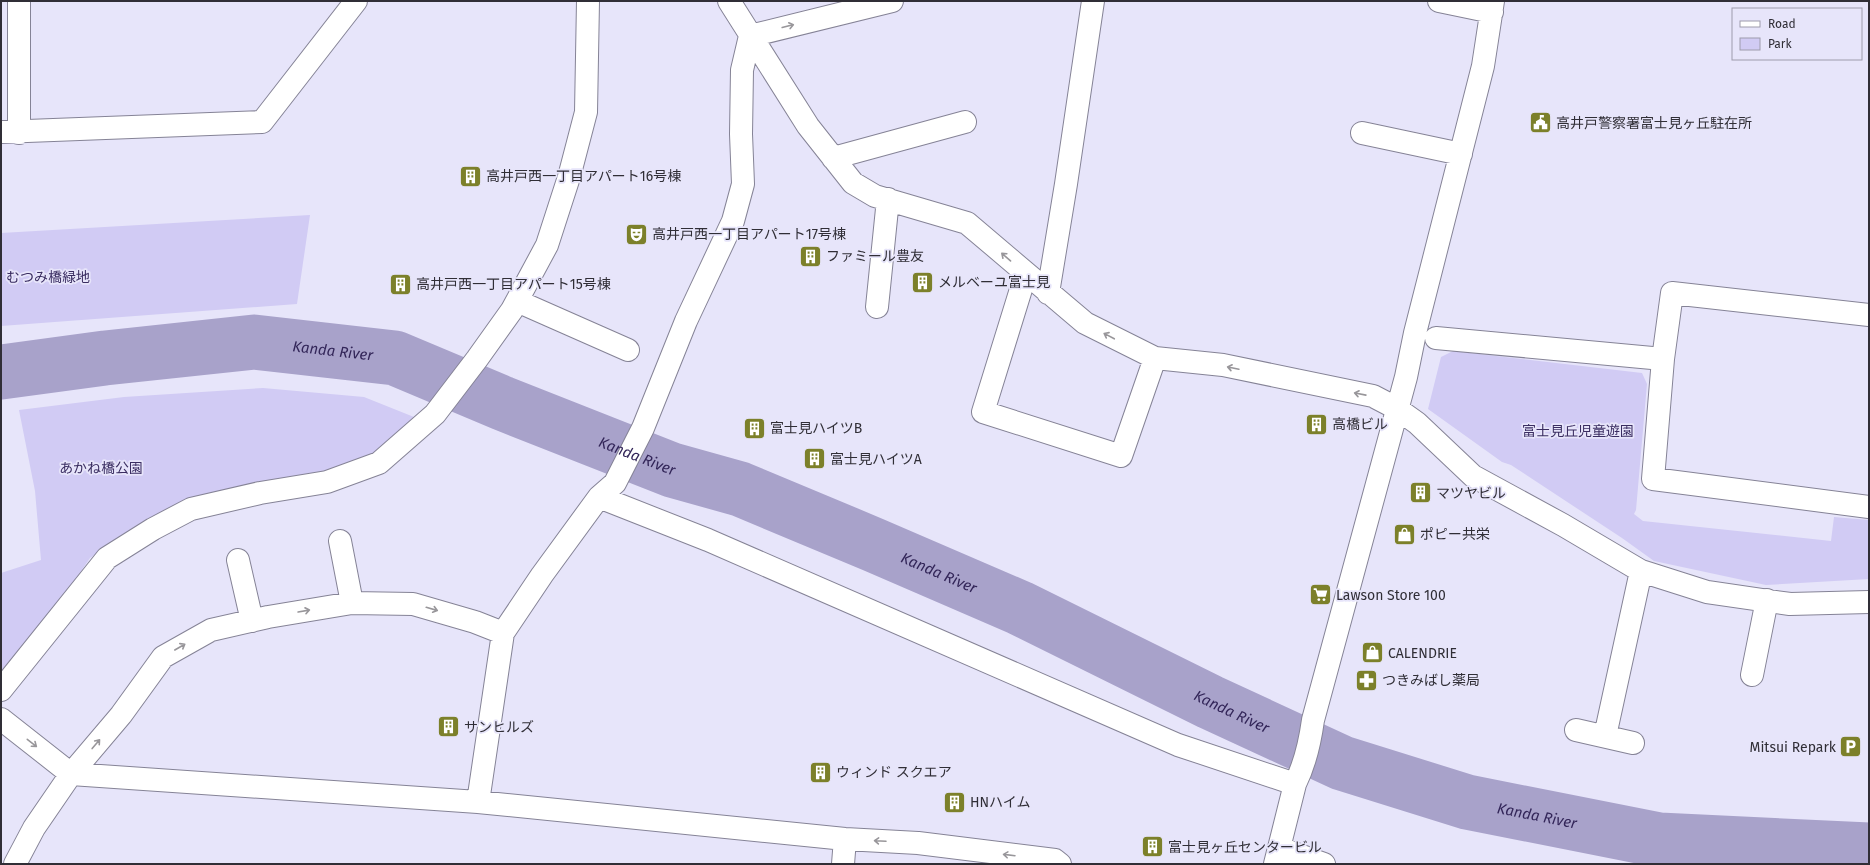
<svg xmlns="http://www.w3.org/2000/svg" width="1870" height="865" viewBox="0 0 1870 865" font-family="'Fira Sans','Noto Sans JP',sans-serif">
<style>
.green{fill:#d1cbf4}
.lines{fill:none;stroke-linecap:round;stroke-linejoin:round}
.river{stroke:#a8a2ca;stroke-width:55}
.minor-casing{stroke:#858396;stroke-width:24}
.minor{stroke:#fff;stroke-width:22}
.oneway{stroke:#98969a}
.labels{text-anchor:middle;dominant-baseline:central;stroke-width:3.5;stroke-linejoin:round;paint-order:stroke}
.poi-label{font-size:14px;fill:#302e36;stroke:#e7e5fa;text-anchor:start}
.park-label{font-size:14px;fill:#3a2d61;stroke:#e7e5fa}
.water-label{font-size:15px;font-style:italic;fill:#332659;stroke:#e7e5fa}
</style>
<rect width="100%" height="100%" fill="#e7e5fa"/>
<path class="green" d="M310 215 297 304 1 326V233Z
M1453 351 1642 373 1647 384 1636 510 1634 514 1643 521 1831 541 1834 517 1869 520V579L1766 585 1654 561 1622 538 1511 465 1502 462 1428 409 1441 357Z
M263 388 364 397 419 419 372 456 322 473 257 482 189 499 145 521 90 558 1 689V573L41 560 35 491 19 410 124 397Z"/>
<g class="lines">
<path class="river" id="s1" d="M1 372 105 358 254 342 395 358 502 403 672 470 740 489 874 545 1020 608 1210 702 1342 763 1467 802 1659 840 1869 850"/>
<defs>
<path id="minor" d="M19 1V133
M729 1 808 126 853 183 875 196 967 223 1085 323 1155 358 1223 365 1373 396 1396 408 1417 423 1473 476 1563 525 1641 571 1707 592 1790 604 1869 602
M1439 1 1492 12
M750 36 892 1
M1 132 262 122 356 1
M1362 133 1461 154
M833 158 965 122
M1026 273 983 412 1121 456 1155 358
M1048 293 1066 184 1093 1
M517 301 628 350
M877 307 888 199
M1869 315 1672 293 1663 359 1653 479 1869 507
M1436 338 1663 359
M599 497 708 540 1178 745 1295 784
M340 541 352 603
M238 560 252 621
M1752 675 1767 600
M1 690 107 558 153 529 191 509 260 493 327 482 379 463 435 414 477 359 512 310 547 245 569 177 586 112 588 1
M1 719 71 774 478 802 845 839 918 843 1055 860 1060 864
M1576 730 1633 743
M1605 736 1641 571
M478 802 503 633 542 575 599 497 615 483 643 428 686 321 733 221 743 184 741 134 742 70 750 36
M1280 848 1324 864
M15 864 34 828 71 774 121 715 163 657 211 630 268 617 352 603 413 604 475 622 503 633
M843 864 845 839
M1275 864 1295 784C1305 764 1310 742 1313 720L1406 377 1415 333 1483 66 1493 1"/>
</defs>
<use href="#minor" class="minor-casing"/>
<use href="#minor" class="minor"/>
</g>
<defs><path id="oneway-shaft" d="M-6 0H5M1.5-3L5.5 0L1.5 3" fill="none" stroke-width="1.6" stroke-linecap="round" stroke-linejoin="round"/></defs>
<g class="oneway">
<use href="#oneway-shaft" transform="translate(788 26) rotate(-14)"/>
<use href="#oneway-shaft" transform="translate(1006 257) rotate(-139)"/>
<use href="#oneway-shaft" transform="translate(1109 336) rotate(-152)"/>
<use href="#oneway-shaft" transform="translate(1233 368) rotate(-168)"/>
<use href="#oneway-shaft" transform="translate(1360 394) rotate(-169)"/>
<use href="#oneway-shaft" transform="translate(432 609) rotate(16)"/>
<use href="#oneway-shaft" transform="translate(304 611) rotate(-10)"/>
<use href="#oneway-shaft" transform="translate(180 647) rotate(-30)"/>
<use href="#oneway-shaft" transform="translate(32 743) rotate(38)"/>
<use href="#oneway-shaft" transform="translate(96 744) rotate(-50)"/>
<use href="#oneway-shaft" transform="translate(880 841) rotate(-177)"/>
<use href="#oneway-shaft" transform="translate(1009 855) rotate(-173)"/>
</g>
<defs>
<symbol id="civic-square" viewBox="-11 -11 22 22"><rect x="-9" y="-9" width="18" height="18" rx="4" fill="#7c802a" stroke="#e7e5fa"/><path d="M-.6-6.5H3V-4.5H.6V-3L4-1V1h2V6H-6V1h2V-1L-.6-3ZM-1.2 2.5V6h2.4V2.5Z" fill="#fff"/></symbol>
<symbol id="building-square" viewBox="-11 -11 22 22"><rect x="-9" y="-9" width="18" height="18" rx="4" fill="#7c802a" stroke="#e7e5fa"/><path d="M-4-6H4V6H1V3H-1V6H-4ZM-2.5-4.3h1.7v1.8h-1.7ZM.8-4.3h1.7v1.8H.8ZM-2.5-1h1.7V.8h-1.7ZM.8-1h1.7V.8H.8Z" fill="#fff"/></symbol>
<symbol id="theatre-square" viewBox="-11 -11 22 22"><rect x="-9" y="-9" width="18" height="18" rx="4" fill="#7c802a" stroke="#e7e5fa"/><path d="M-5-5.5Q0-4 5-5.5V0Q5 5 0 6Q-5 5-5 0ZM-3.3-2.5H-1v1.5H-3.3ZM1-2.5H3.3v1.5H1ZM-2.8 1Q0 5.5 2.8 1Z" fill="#fff"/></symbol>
<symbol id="shop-square" viewBox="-11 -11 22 22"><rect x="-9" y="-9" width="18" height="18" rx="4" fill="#7c802a" stroke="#e7e5fa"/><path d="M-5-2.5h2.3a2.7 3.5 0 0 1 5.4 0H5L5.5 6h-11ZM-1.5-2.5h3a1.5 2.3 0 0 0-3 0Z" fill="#fff"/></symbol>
<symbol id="supermarket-square" viewBox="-11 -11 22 22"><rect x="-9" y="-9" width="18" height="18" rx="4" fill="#7c802a" stroke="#e7e5fa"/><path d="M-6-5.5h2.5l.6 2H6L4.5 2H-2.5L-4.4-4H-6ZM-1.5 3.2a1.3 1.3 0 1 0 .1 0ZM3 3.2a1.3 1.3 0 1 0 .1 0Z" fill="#fff"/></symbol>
<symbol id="pharmacy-square" viewBox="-11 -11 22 22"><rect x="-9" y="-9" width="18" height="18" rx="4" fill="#7c802a" stroke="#e7e5fa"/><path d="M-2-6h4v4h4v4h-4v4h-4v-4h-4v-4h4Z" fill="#fff"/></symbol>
<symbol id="parking-square" viewBox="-11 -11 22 22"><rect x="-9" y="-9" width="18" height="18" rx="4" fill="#7c802a" stroke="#e7e5fa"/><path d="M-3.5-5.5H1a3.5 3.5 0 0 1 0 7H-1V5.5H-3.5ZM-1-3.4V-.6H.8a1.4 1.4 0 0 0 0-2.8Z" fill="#fff"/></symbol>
</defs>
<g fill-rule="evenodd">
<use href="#civic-square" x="1528" y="110" width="25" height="25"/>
<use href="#building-square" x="458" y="164" width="25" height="25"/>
<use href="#theatre-square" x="624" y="222" width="25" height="25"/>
<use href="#building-square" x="798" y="244" width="25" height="25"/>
<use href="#building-square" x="910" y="270" width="25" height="25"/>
<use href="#building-square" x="388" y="272" width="25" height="25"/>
<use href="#building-square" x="1304" y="412" width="25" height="25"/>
<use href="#building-square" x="742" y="416" width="25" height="25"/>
<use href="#building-square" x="802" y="446" width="25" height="25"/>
<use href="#building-square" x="1408" y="480" width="25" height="25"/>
<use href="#shop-square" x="1392" y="522" width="25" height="25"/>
<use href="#supermarket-square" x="1308" y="582" width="25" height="25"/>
<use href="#shop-square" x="1360" y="640" width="25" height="25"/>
<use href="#pharmacy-square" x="1354" y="668" width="25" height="25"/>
<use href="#building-square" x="436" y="714" width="25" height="25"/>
<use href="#parking-square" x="1838" y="734" width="25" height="25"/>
<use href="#building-square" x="808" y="760" width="25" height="25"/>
<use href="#building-square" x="942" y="790" width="25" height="25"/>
<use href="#building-square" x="1140" y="834" width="25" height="25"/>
</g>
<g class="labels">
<g class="poi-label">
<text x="1556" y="123">高井戸警察署富士見ヶ丘駐在所</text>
<text x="486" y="176">高井戸西一丁目アパート16号棟</text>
<text x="652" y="234">高井戸西一丁目アパート17号棟</text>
<text x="826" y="256">ファミール豊友</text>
<text x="938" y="282">メルベーユ富士見</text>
<text x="416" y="284">高井戸西一丁目アパート15号棟</text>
<text x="1332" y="424">高橋ビル</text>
<text x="770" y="428">富士見ハイツB</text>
<text x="830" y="459">富士見ハイツA</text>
<text x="1436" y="493">マツヤビル</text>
<text x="1420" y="534">ポピー共栄</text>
<text x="1336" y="595">Lawson Store 100</text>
<text x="1388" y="653">CALENDRIE</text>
<text x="1382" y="680">つきみばし薬局</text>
<text x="464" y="727">サンヒルズ</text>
<text x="1836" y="747" text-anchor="end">Mitsui Repark</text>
<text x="836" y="772">ウィンド スクエア</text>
<text x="970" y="802">HNハイム</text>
<text x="1168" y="847">富士見ヶ丘センタービル</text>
</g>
<g class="park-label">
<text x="48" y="277">むつみ橋緑地</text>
<text x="1578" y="431">富士見丘児童遊園</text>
<text x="101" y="468">あかね橋公園</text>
</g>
<g class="water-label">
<text stroke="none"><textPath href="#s1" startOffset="334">Kanda River</textPath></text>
<text stroke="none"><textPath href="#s1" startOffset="658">Kanda River</textPath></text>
<text stroke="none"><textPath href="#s1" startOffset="982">Kanda River</textPath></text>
<text stroke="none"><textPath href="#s1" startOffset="1306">Kanda River</textPath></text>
<text stroke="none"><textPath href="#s1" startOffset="1630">Kanda River</textPath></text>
</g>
</g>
<rect width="1870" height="865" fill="none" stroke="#302e36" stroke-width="4"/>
<rect x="1732" y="8" width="130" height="52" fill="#e7e5fa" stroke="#9e9cac"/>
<rect x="1740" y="21" width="20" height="6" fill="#ffffff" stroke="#9e9cac"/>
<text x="1768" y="28" font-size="12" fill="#302e36">Road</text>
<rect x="1740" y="38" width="20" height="12" fill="#d1cbf4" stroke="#9e9cac"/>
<text x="1768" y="48" font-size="12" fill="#302e36">Park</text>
</svg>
